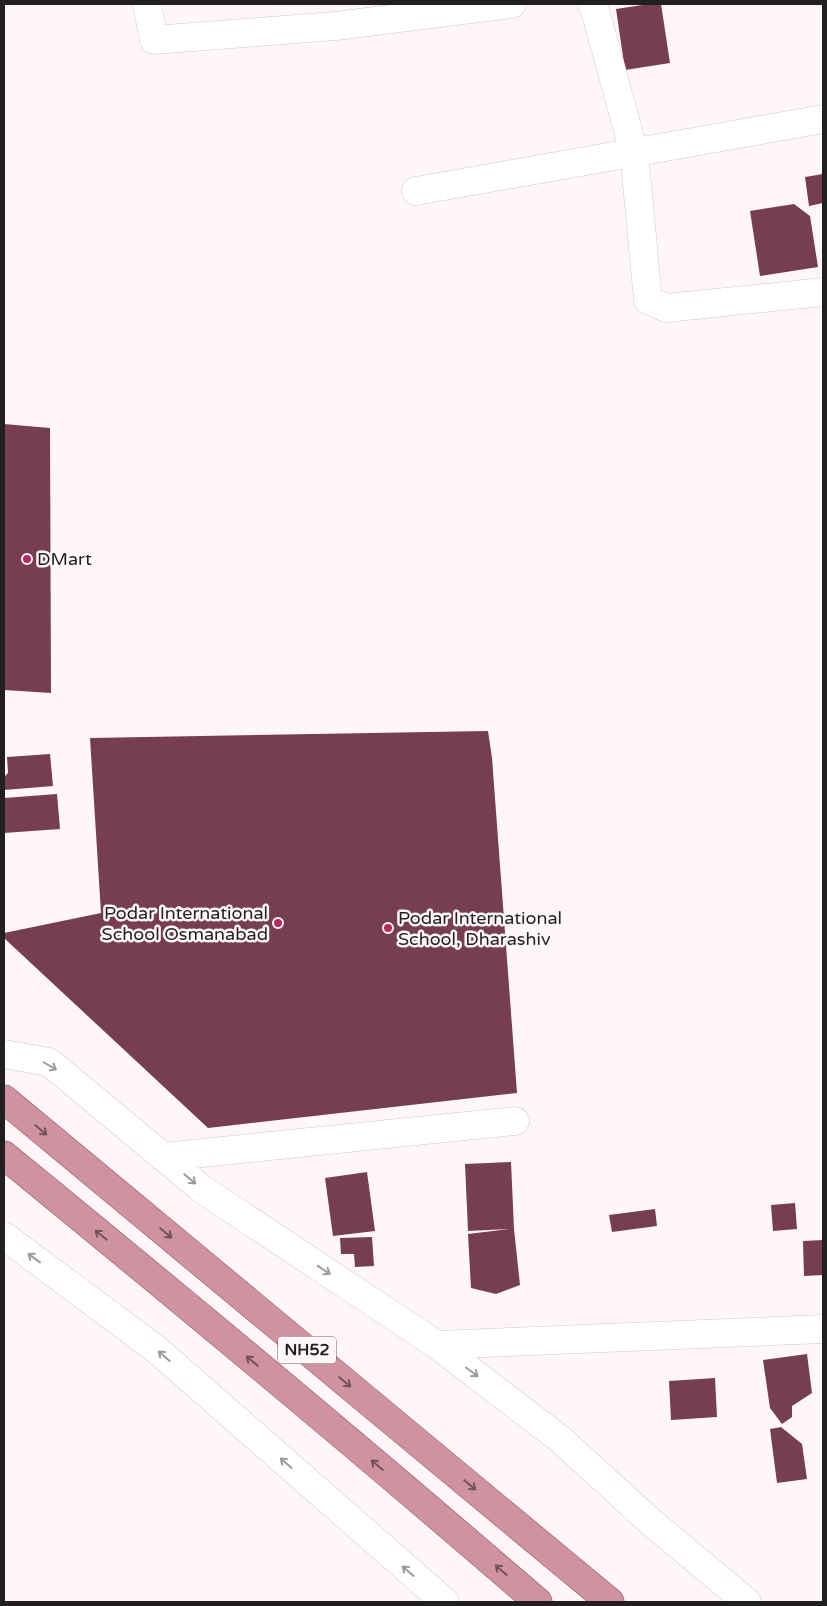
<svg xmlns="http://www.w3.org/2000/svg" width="827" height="1606" viewBox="0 0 827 1606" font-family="'Varela Round',sans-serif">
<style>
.building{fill:#773e4f}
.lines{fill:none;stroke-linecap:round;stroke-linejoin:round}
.minor-casing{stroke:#d1c9cb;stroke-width:29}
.tertiary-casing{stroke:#d1c9cb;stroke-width:29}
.trunk-casing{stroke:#8b5866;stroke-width:29}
.minor{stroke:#fff;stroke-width:28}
.tertiary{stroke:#fff;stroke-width:28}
.trunk{stroke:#d092a3;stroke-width:28}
.oneway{stroke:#9c9a9b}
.oneway2{stroke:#70535b}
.poi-dot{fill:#b42860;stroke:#fff6f8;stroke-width:2}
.labels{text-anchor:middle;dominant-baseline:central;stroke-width:5;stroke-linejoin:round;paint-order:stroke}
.shield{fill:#fff6f8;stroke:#646061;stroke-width:1}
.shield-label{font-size:16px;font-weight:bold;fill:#221f20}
.poi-label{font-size:18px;fill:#221f20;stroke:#fff6f8;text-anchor:start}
</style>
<rect width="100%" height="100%" fill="#fff6f8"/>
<path class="building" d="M649 4H661L670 63 625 70 616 9Z
M823 174V203L809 206 805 177Z
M794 204 810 216 818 267 760 276 750 211Z
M4 424 50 428 51 693 4 690Z
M488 731 492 758 517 1093 208 1128 4 938V933L101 913 90 738Z
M50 754 53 786 4 790V777L8 773 7 757Z
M57 794 60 829 4 833V798Z
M511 1162 514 1229 520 1285 496 1294 471 1288 468 1234 509 1229 468 1231 465 1164Z
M367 1172 375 1231 333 1236 325 1178Z
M795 1203 797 1229 773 1231 771 1205Z
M655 1209 657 1226 612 1232 609 1215Z
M372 1237 374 1266 355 1267 354 1254H341L340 1238Z
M823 1240V1275L804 1276 803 1241Z
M807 1354 812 1393 792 1406V1417L782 1424 770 1408 763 1360Z
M715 1378 717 1417 671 1420 669 1381Z
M781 1427 802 1444 807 1479 777 1483 770 1429Z"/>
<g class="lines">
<defs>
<path id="minor" d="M147 4 154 40 335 26 512 4
M592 4 596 14 634 152 648 300 666 308 823 292
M416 191 823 119
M163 1157 515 1121
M437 1345 823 1329"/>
<path id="tertiary" d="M4 1054 49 1062 202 1189 437 1345 560 1439 652 1523 747 1602
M4 1236 157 1350 445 1602"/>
<path id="trunk" d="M4 1099 610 1602
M4 1155C184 1302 362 1450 538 1602"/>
</defs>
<use href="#minor" class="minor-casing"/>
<use href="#tertiary" class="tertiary-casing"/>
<use href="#trunk" class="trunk-casing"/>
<use href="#minor" class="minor"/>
<use href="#tertiary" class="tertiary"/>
<use href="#trunk" class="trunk"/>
</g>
<defs><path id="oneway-shaft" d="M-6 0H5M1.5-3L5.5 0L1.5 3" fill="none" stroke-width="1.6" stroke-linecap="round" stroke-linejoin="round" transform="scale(1.25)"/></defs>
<g class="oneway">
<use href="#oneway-shaft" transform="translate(50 1066) rotate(30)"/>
<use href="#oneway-shaft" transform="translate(190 1179) rotate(40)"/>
<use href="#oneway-shaft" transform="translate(34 1258) rotate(-144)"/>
<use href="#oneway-shaft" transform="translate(324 1270) rotate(34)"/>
<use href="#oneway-shaft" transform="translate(164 1356) rotate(-139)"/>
<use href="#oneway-shaft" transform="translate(472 1372) rotate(37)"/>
<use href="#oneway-shaft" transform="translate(286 1463) rotate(-139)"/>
<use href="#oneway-shaft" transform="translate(408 1571) rotate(-139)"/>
</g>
<g class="oneway2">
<use href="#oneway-shaft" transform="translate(41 1130) rotate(40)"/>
<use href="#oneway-shaft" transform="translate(166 1233) rotate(40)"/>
<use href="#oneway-shaft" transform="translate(101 1235) rotate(-141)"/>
<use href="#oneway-shaft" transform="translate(252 1361) rotate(-140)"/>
<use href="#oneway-shaft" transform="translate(345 1382) rotate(40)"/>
<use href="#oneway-shaft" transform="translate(377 1465) rotate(-140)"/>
<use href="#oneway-shaft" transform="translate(470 1485) rotate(40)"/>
<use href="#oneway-shaft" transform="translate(501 1570) rotate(-139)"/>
</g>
<g class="poi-dot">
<circle cx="27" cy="559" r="5"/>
<circle cx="278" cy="923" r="5"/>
<circle cx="388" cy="928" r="5"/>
</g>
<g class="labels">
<rect class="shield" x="278" y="1336.5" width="58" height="27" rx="4"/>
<g class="shield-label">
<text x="307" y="1350">NH52</text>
</g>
<g class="poi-label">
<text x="37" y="559">DMart</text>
<text x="268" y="913" text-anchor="end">Podar International<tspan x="268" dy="21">School Osmanabad</tspan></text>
<text x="398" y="918">Podar International<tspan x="398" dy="21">School, Dharashiv</tspan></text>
</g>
</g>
<rect width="827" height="1606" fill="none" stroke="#221f20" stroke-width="10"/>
</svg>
